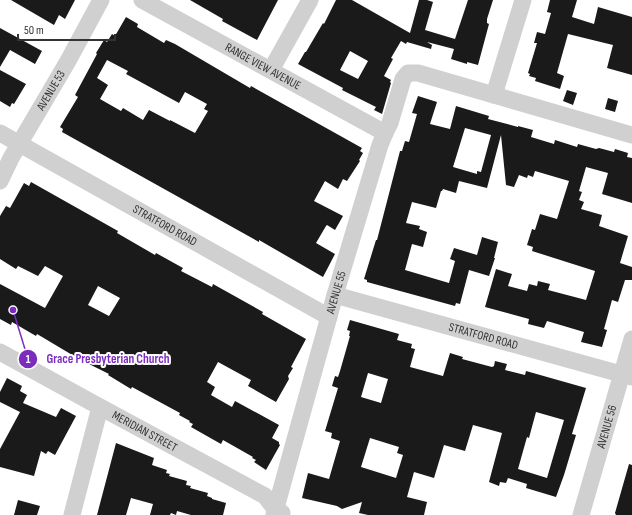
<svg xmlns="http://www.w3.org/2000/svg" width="632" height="515" viewBox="0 0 632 515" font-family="'Sofia Sans Condensed',sans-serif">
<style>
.building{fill:#1a1a1a;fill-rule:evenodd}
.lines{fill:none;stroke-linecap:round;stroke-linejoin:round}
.minor{stroke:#d0d0d0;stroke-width:17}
.labels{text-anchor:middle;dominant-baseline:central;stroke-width:4;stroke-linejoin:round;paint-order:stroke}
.street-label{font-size:12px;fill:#333;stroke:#fff}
.leader{fill:none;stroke:#7b2cbf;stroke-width:1.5}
.callout-dot{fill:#7b2cbf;stroke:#fff;stroke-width:1.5}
.mark-label{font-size:12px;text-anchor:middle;font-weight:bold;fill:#fff}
.callout-label{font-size:13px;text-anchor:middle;font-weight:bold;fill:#7b2cbf;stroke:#fff;stroke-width:4;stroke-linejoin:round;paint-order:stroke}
</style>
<rect width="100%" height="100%" fill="#fff"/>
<path class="building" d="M11 0H75L65 19 59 15 54 25Z
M190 0H278L257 40 222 21 223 19Z
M336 0H352L410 33 419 0H427L433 2 425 30 455 39 468 0H493L487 19V23L489 24 478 65 467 62V64L451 59 454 49 427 42 432 45 431 49 407 42 406 44 401 41 391 58 393 59 384 76 391 80 390 82 391 83 382 114 374 110 376 107 342 90 343 88 298 64 305 52H306L323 23 324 24ZM350 51 368 61 358 79 340 70Z
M550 0H577L572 17 594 24 598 7 632 17V75L607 68 613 45 568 34 557 73 564 76 560 89 535 81 536 78 529 76 530 74 528 73 537 43H534L537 32 545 34 551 13 547 12Z
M126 17 138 24 137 27 164 43 166 40 175 44 250 88 251 86 362 148 360 151 363 153 359 160 360 161 347 181 343 179 338 189 325 181 314 201 343 216 335 230 327 225 326 226 316 243 335 254 323 277 259 240V242L62 132 63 129 60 127 78 97 75 95 97 54 96 53 104 40 107 42 112 34 115 36ZM107 60 128 71 126 74 179 103 185 92 207 104 204 109 208 111 195 133 170 120V121L149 110 143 120 123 108 121 111 100 99 108 85 97 78Z
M0 28 42 51 35 64 10 50 0 67Z
M0 70 26 84 14 104 12 103 10 107 0 101Z
M567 90 577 93 573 105 563 101Z
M418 96 437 102 430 124 450 129 456 106 489 116 488 119 518 127V126L533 130 531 137 554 144 555 140 577 147 578 144 596 149 599 148 614 152 615 149 628 153 627 157 632 158V203L602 194 608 173 586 167 579 191 582 192 579 200 584 202 581 209 602 215 599 226 628 236 620 263 632 267V280H625L618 302 612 300 604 329 607 330 602 347 581 342 584 332 547 321 544 328 528 324 529 319 485 307 496 269 512 274 508 286 527 291 529 284 537 286 538 281 550 284 548 290 586 300 595 271 532 251 533 247 527 245 532 229 535 230 540 214 557 219 569 181 535 171 533 177 528 175 527 178 519 175 514 187 506 185 501 135 487 188 459 181 456 193 443 189 442 191H441L436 208 412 202 406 223 420 226 419 229 427 232 423 247 412 244 405 270 449 283 455 261 450 259 454 248 477 255 482 237 498 242 494 258H495L489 276 469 270 460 304 456 303 455 306 367 282V280L364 279 376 240H377L400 151H402L405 141 409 142 417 114 412 113ZM465 128 491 135 481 172 477 171V174L453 167Z
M608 98 618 101 615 112 605 109Z
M31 182 118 231 117 233 155 255 156 253 183 268 181 271 212 287 213 284 263 312 262 314 306 339 291 367 293 368 288 376 289 379 276 402 248 386 251 380 218 362 207 382 215 387 211 395 232 407 235 401 279 425 272 438 279 442V444L280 445 266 470 254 462 256 460 252 458 253 457 223 440 221 444 191 427 193 424 189 422 190 421 179 415 180 413 132 387 131 389 108 375 109 374 79 359 37 334 36 336 12 322 11 325 0 319V284L45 308 63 276 45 266 38 276 18 266 16 269 0 259V216L6 206 10 208 24 183 29 186ZM98 286 120 298 109 316 88 305Z
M350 320 399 334 397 340 412 344 411 348 415 349 410 367 443 376 450 353 463 357 462 359 492 367 494 366 495 361 507 364 505 370 525 375 526 371 586 388 572 434 576 435 564 475 556 497 526 488 527 484 508 478 506 483 500 482 499 486 489 482 502 433 473 425 465 451 444 445 434 478 414 472 407 497 427 502 424 515H368L359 513 362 502 342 509 337 506 302 498 308 473 329 479 340 441 331 438 332 433 325 431 338 388 332 386 335 376 338 377 340 371 350 336H349L350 331 347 330ZM368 373 388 379 381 403 361 397ZM536 412 564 420 547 478 518 469 527 437 529 438ZM370 438 399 447 397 453 403 455 396 478 361 467Z
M7 378 22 386 20 391 27 395 23 403 56 417 61 408 76 416 55 455 48 451 46 454 41 451 34 476 0 467V449L20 412 0 402V392Z
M116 443 154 458 152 465 167 470 166 473 170 474 169 476 187 481 186 485 191 486 190 488 208 493 207 496 212 498V499L226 503 223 515H191L177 511 176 515 171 513 170 515H150L153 504 131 498 126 515H97Z
M629 464 632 465V515H616L615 513Z
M18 500 40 506 37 515H14Z"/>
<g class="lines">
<g class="minor">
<path id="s1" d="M142 0 385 133"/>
<path d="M271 70 310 0"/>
<path d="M494 95 523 0"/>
<path id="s2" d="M0 133 329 317"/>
<path id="s3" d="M0 181 11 158 68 61 101 0"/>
<path id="s4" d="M335 295 632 377"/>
<path id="s5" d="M0 352 100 407 265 496 275 509 282 513"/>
<path d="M72 515 100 407"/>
<path id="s6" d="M274 515 335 295 380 145 385 133 390 123 403 79 408 73H418L632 135"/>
<path id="s7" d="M581 515 632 339"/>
</g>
</g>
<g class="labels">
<g class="street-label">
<text stroke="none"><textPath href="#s1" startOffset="138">RANGE VIEW AVENUE</textPath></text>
<text stroke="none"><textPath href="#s3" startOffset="104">AVENUE 53</textPath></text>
<text stroke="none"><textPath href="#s2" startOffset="189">STRATFORD ROAD</textPath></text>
<text stroke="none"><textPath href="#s6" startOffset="231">AVENUE 55</textPath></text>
<text stroke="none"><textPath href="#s4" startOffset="154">STRATFORD ROAD</textPath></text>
<text stroke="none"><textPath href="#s7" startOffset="92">AVENUE 56</textPath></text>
<text stroke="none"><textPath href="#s5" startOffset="165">MERIDIAN STREET</textPath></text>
</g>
</g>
<path class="leader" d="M13 310L28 359"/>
<g class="callout-dot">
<circle cx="13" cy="310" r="4"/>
<circle cx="28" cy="359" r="10"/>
</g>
<g class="mark-label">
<text x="28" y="363">1</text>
</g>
<g class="callout-label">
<text x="108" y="363">Grace Presbyterian Church</text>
</g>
<path d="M18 34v6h97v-6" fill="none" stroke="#333333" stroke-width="2"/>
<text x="24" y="34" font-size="12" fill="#333333" stroke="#ffffff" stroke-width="3" paint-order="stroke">50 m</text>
</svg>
